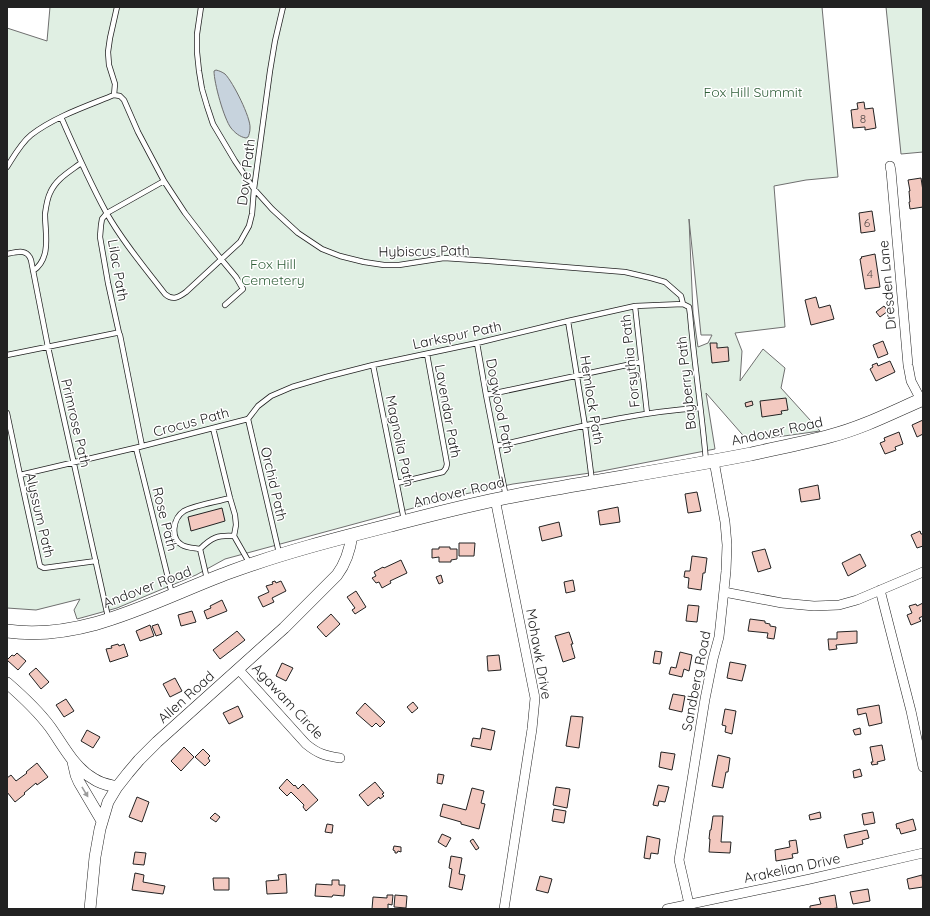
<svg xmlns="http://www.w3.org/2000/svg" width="930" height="916" viewBox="0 0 930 916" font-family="Quicksand,sans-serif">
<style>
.green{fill:#e0efe3;stroke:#6f6f6f;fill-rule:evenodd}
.water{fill:#c7d3dd;stroke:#6f6f6f}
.building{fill:#f3c9c0;stroke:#222}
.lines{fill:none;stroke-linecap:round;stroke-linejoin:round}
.service-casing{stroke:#222;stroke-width:6}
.minor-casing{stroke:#222;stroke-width:10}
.tertiary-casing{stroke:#222;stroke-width:12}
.secondary-casing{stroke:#222;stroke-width:14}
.service{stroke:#fff;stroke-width:4.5}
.minor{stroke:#fff;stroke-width:9}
.tertiary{stroke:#fff;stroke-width:11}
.secondary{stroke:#fff;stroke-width:13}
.oneway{fill:#9c9c9c}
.labels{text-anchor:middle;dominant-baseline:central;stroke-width:3;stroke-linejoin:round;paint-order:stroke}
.number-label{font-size:12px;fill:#564c4a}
.park-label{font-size:14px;fill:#2f5e38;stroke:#fff}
.street-label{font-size:14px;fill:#222;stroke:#fff}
</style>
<rect width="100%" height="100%" fill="#fff"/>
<path class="green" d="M50 7H822L838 177 806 180 774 186 785 327 735 333 742 351 740 381 763 349 785 368 781 388 820 431 748 441 706 393 715 449 597 472 513 484 465 494 225 559 196 575 117 608 77 619 74 610 80 599 36 610 7 608V28L47 41ZM689 219 701 335H712L708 343 698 347 693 313Z
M886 7H923V152L901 154Z"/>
<path class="water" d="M216 70C220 71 222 72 225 74 233 82 251 118 250 128 250 132 249 135 248 137L246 138C240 137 235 133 231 128 224 119 214 83 214 71Z"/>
<path class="building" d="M864 102 865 109 873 108 876 128 865 130V127L853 128 851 110 858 109 857 103Z
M921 178 923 191V207L910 209 909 202H910L909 191H910L908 180Z
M872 211 875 231 861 233 859 213Z
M875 254 880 287 865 289 860 259 862 258 861 257Z
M816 297 819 308 830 305 834 319 811 325 805 300Z
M884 306 888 311 880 317 876 312Z
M883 341 888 354 878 358 873 345Z
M710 343H717V348L728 347 729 361 712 363Z
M890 361 895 372 876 381 870 369 873 367 872 365 877 363 878 366Z
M786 398 788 410 781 411 782 414 762 417 760 401Z
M752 401 753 405 746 407 745 403Z
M923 420V434L917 437 912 425Z
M899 432 903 444 895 447 896 450 885 454 880 443 885 441 884 438Z
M818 485 820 499 801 502 799 489Z
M697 492 701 511 688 513 685 494Z
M618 507 620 522 600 525 598 511Z
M222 508 225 521 191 531 188 517Z
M559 522 562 536 542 541 539 527Z
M920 531 921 534H923V546L917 548 911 535Z
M459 543H475L474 556H459Z
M439 547H450V549H457V559L451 560V562H439V557L432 558V549H439Z
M765 549 771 568 758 572 752 552Z
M860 554 866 566 848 576 842 563Z
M692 556 707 558 705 573H703L701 590 688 588 689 578 684 577 685 571H690Z
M401 560 407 573 390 581 391 583 382 588 379 582 376 583 372 578 376 576 374 572 383 567 384 568Z
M441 575 443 582 439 584 436 577Z
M573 580 575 591 566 593 564 582Z
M275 581 276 583 281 581 286 591 272 598 274 602 263 607 258 597 269 592 266 586 273 584 272 582Z
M356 591 366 607 355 614 352 610 355 608 347 597Z
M222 600 227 611 207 619 204 611 211 608 210 606Z
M923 603V616L919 618 921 621 911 625 907 615 912 613 909 606 916 604 917 606Z
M688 605 699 606 697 622 686 621Z
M192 611 196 622 181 626 178 615Z
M331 614 340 624 326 637 317 627Z
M750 619 765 621V623L770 624V626L776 627 774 639 767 638 768 633 748 631Z
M158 624 162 634 156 636 152 626Z
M150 625 154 636 140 641 136 631Z
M237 631 245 640 220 659 213 650Z
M857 631V643L836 645 837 649 829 650 828 639H837V632Z
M569 632 573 644H571L575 658 563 662 555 636Z
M118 644 119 646 124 644 128 656 110 662 106 649 112 648 111 646Z
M655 651 662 652 660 664 653 663Z
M680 652 692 655 689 671 684 669 682 677 669 674 671 667 676 668Z
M17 653 26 661 18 670 7 660 12 655 14 656Z
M499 655 501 670 488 671 487 656Z
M730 662 746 665 742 681 727 678Z
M282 663 293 668 286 681 276 676Z
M36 668 49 682 41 689 29 674Z
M175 678 182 691 170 697 163 684Z
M673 694 685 696 682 712 669 709Z
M66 699 74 711 64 717 56 705Z
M413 702 418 708 412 713 407 707Z
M365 703 385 722 380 727 376 723 372 727 356 713Z
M879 705 882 723 869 726 866 713 858 715 857 709Z
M238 706 243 717 229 724 223 713Z
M725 709 736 711 732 734 725 732 726 726 722 725Z
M571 716 583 717 579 748 566 746Z
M482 728 495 731 491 750 471 746 473 738 480 739Z
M860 728 861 734 855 735 853 730Z
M87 730 100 737 93 748 81 741Z
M882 745 885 760 877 762 878 764 872 765 871 762H873L870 747Z
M184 747 194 757 181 771 171 761Z
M203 749 210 756 208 758 210 761 205 766 195 757Z
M661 752 675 754 672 770 659 767Z
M718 755 730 758 728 772H726L723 788 712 786Z
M37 763 48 777 37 785 36 783 24 793 25 794 15 802 7 792V778L11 775 16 781 27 773 26 772Z
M860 769 862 776 854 778 853 771Z
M438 774 444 775 442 784 437 783Z
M287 779 294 786 295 785 298 789 303 784 318 800 306 811 303 807 304 805 291 792 287 796 279 788Z
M375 782 384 793 382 794 384 796 380 799 379 797 368 806 359 795Z
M658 785 669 787 665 802 659 801 658 806 653 805Z
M556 787 570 789 567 808 553 805Z
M472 788 484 791 481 803 485 804 479 829 461 824V822L440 816 443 804 466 810Z
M137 797 149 802 142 822 129 817Z
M554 809 566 811 564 823 552 821Z
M820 812 821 818 810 820 809 815Z
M873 812 875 823 864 825 862 814Z
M215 813 220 817 216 822 210 818Z
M713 816H723L721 842H731L730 853 709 852 710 839H709L710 830H711Z
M913 819 916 830 901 834 899 828 897 829 896 824Z
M327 824 333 825 332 833 325 832Z
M867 830 869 838 862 840 863 844 847 848 844 835Z
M442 834 451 838 446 847 438 842Z
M647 836 660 839 658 854 651 853 650 859 644 858Z
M473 839 479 848 476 850 470 841Z
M796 840 798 853 792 854 793 858 776 861 775 850 790 847 789 841Z
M394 846 401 847V852L398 851 397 853H395V851L393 850Z
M135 852 146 853 144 865 133 864Z
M451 856 462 858 459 874 465 875 462 890 449 887 452 869 449 868Z
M135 873 144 875 143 882 165 886 163 894 132 890Z
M286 874 287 893 267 894 266 881 279 880 278 875Z
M922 875 923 887 909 889 907 879Z
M540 876 552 879 548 893 536 890Z
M213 878H229V890H214Z
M332 880H339V885H345L344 896 333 895 332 897 315 896 316 884 332 885Z
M868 889 870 901 853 904 850 892Z
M387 895H393L392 905 388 904V909H372L373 897 387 898Z
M395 895 407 896 406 908 394 907Z
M835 895 837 908 830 909H810V906L821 904 819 898Z"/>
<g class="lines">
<defs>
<path id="service" d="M201 7 197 34V52L199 71 202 89 207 106 213 124 235 161 254 189 272 209 298 233 322 249 340 256 364 262 384 265H399L444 258 489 261 625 272 651 278 665 282 681 296 683 304
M114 95 120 96 124 100 138 132 164 181 185 213 202 235 221 259 236 277 243 289 225 305
M114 95 115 84 109 65 108 52 110 38 117 7
M61 117C75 149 89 181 106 212 122 241 145 268 165 294 173 301 179 297 186 292L240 242 249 226 252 214 254 189 270 71 275 41 283 7
M7 167C14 156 21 143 31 135 54 117 87 106 114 95
M7 254C16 252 27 248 31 260L48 347 108 617
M33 271C52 258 45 233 45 214 46 207 47 199 50 193 56 179 69 172 81 163
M683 304 689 307 690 314C694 363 702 412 706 461
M635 306 647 413
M568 321 585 426 592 481
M119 333 108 283 100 237 101 225 102 219 107 213 164 181
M477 343 486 395 506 497
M7 355 116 333H119L120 335 142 446
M373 365 404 520
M486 395 641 362
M7 413 20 475 40 566 44 568 96 561
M248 419 258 406 271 396 292 387 326 377 373 365 477 343 568 321 635 306 683 304
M248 419 279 553
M213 428 230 498 235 515 236 525 234 536C218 535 212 537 200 549 195 548 187 548 182 545 170 538 173 518 184 511 196 505 216 502 230 498
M496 446C563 431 631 412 700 408
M136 448 172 594
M20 475 139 447 248 419
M397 483 443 472 446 468 447 464 427 354
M234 536 250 564
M200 549 207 579"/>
<path id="minor" d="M890 166 891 171 908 365 911 381 921 400
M495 499 535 698 532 729 504 909
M880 590 911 711 923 767
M724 592 782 603 814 606 839 605 857 600 923 572
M239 670 306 744C318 754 326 756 340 758
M689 904 679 860 681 848 705 699 713 659 719 637 726 571 727 545 725 522 714 461
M667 909 810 879 923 853"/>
<path id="tertiary" d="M7 683C22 696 38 711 50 727 63 745 74 768 94 779 101 784 109 785 117 787
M73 762 76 775 79 782 102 821
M90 909 95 857 100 829 108 802 117 787 128 773 139 760 157 742 284 628 337 575C346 563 350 550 352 535"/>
<path id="secondary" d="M7 631C86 642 159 598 230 572 284 552 340 538 395 524 441 512 488 500 535 492 607 479 679 468 751 454 777 448 804 443 830 436 862 428 893 412 923 399"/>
</defs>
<use href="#service" class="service-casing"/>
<use href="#minor" class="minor-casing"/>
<use href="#tertiary" class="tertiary-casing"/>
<use href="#secondary" class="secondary-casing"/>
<use href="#service" class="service"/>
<use href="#minor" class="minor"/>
<use href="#tertiary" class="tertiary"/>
<use href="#secondary" class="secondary"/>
</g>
<defs><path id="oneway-solid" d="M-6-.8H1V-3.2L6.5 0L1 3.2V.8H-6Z"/></defs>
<use class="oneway" href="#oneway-solid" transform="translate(85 792) rotate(59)"/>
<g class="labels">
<g class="number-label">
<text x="863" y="118">8</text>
<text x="867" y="222">6</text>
<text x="870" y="273">4</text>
</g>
<g class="park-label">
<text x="753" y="92">Fox Hill Summit</text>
<text x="273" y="264">Fox Hill<tspan x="273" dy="16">Cemetery</tspan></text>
</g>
<g class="street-label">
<text transform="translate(246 172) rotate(-83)">Dove Path</text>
<text transform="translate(424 251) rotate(-1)">Hybiscus Path</text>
<text transform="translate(118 270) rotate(80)">Lilac Path</text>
<text transform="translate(887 285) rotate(-95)">Dresden Lane</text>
<text transform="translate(457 335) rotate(-12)">Larkspur Path</text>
<text transform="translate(630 361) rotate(-96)">Forsythia Path</text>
<text transform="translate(686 383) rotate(-96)">Bayberry Path</text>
<text transform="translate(592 400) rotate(81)">Hemlock Path</text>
<text transform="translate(500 406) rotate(79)">Dogwood Path</text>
<text transform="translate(448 411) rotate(80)">Lavendar Path</text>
<text transform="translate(191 422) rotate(-15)">Crocus Path</text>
<text transform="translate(76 423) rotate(77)">Primrose Path</text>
<text transform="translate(777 431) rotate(-12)">Andover Road</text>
<text transform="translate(400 441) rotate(78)">Magnolia Path</text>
<text transform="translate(274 484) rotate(77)">Orchid Path</text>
<text transform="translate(459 492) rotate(-13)">Andover Road</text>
<text transform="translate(40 515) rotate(77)">Alyssum Path</text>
<text transform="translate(165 519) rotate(76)">Rose Path</text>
<text transform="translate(147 587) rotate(-21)">Andover Road</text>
<text transform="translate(539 654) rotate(80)">Mohawk Drive</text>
<text transform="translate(696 681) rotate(-79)">Sandberg Road</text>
<text transform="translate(186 697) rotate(-42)">Allen Road</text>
<text transform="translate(288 701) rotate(47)">Agawam Circle</text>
<text transform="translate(792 868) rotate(-12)">Arakelian Drive</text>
</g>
</g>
<rect width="930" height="916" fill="none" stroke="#222222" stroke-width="16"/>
</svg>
